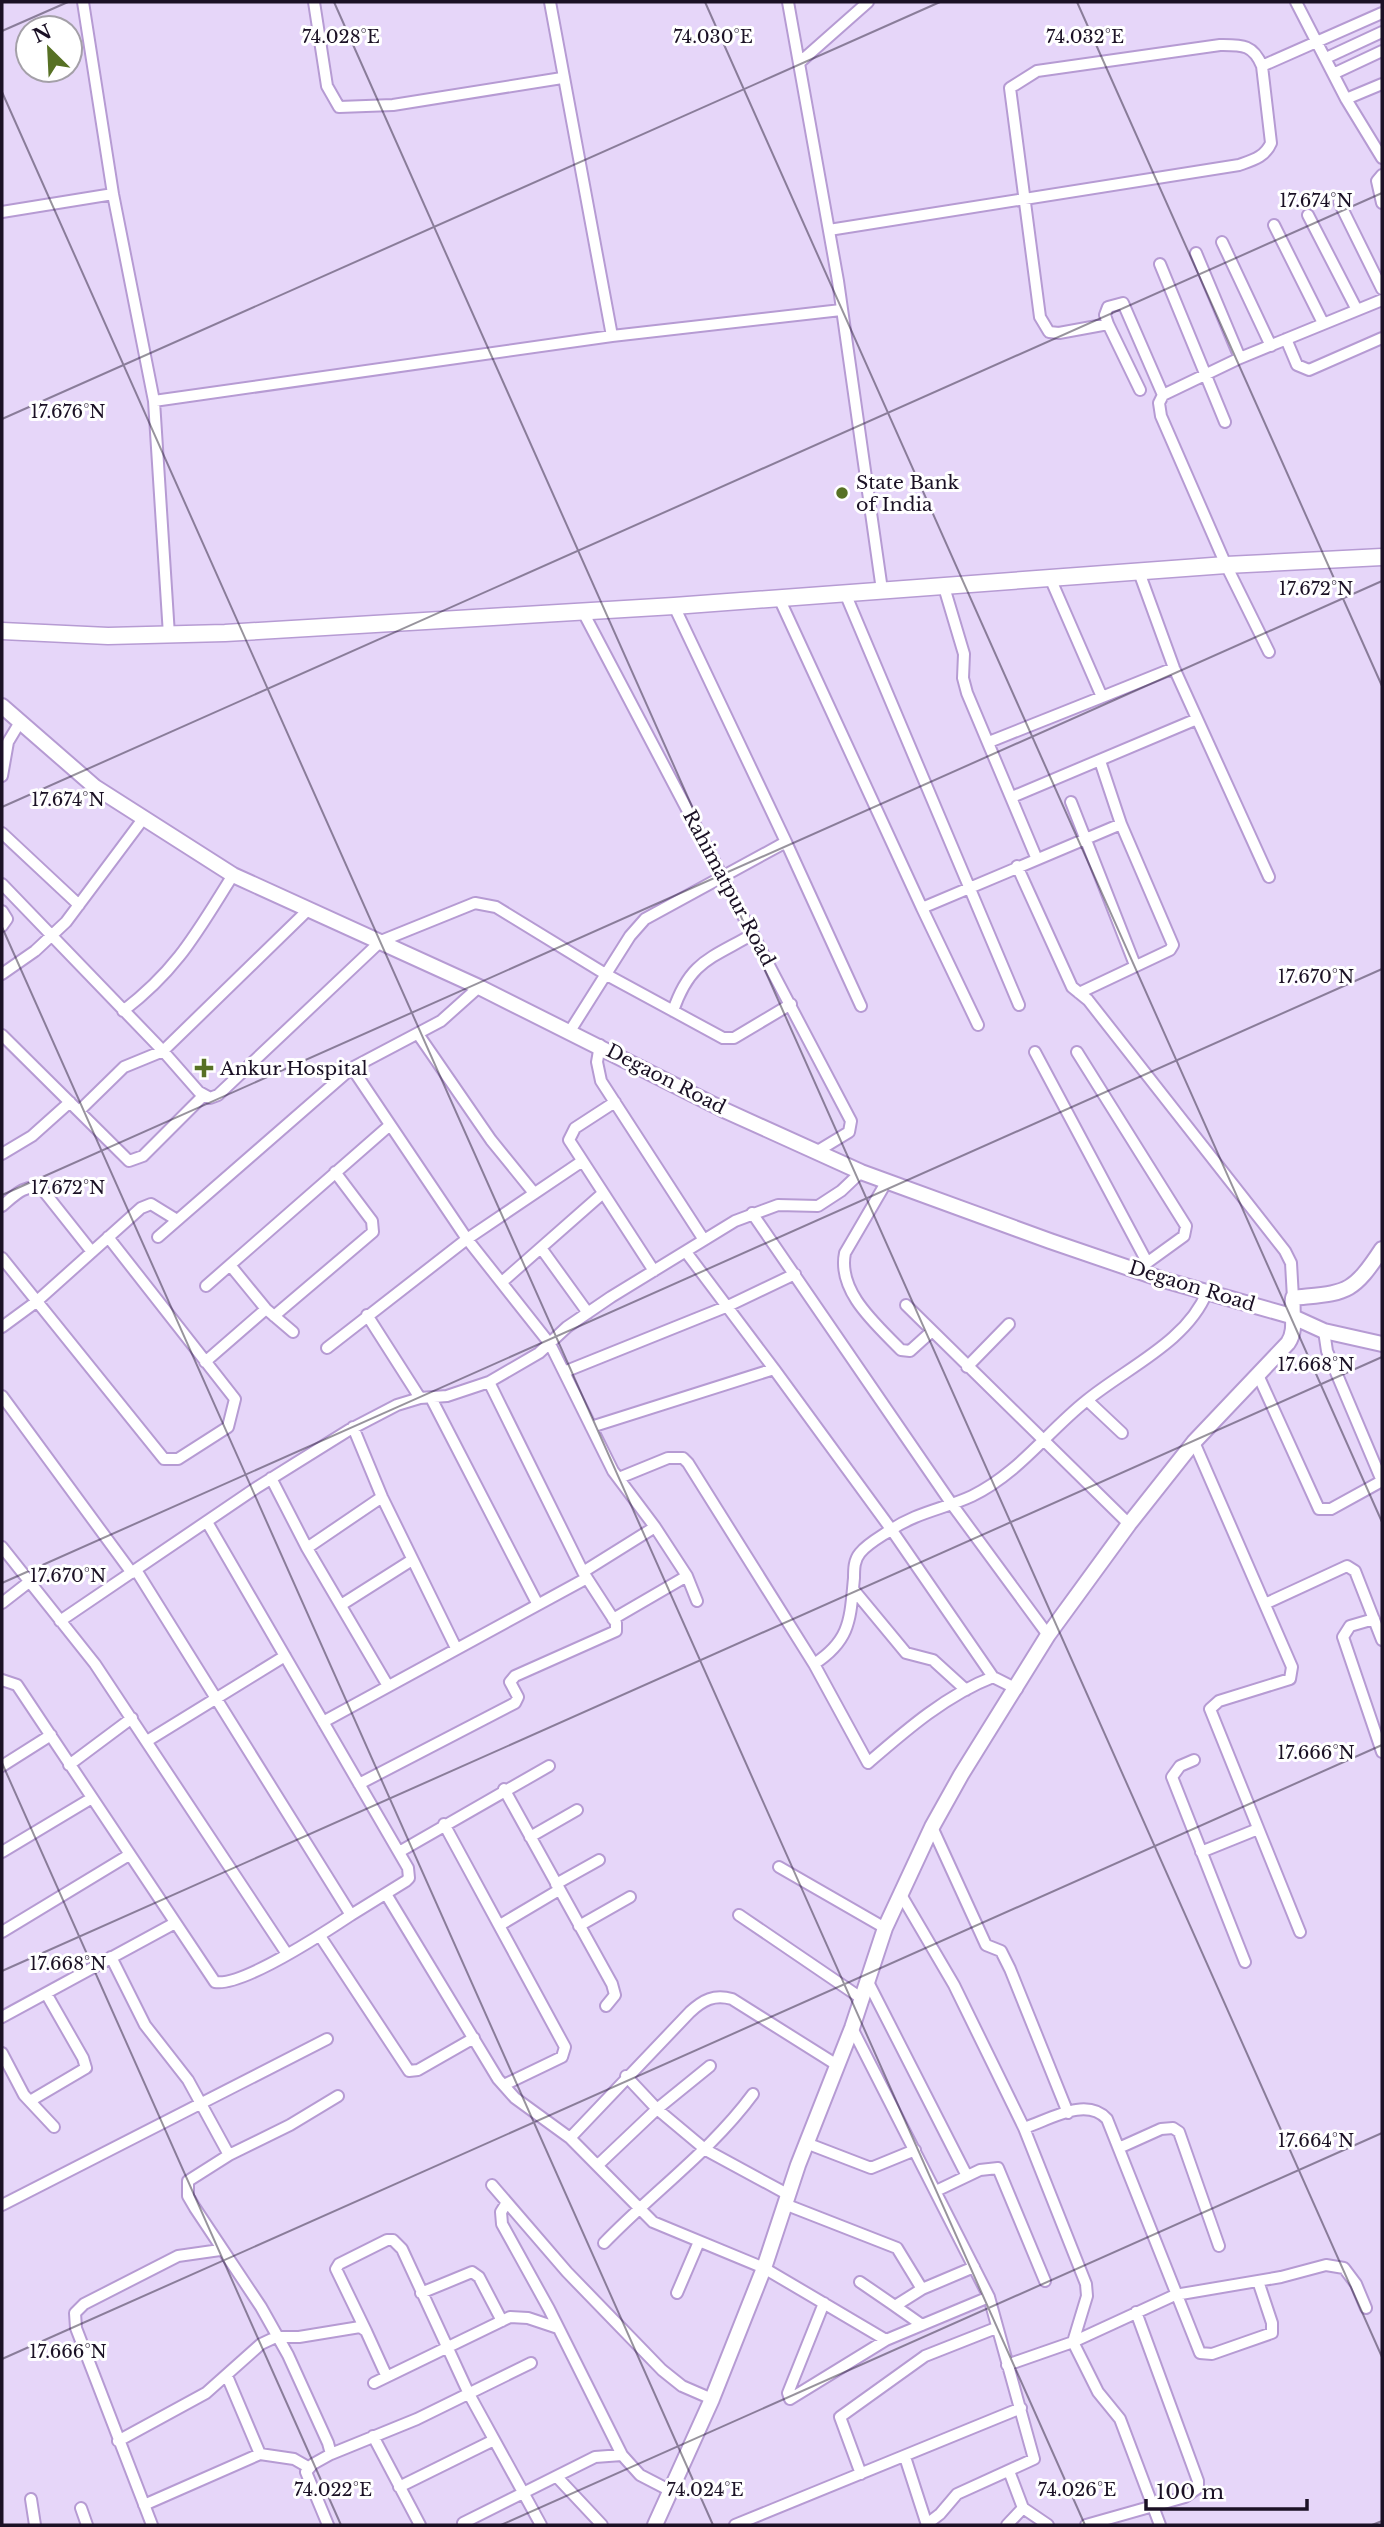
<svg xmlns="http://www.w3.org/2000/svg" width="1384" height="2527" viewBox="0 0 1384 2527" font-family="'Libre Baskerville',serif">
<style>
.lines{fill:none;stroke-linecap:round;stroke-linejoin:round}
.street-casing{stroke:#b69bd3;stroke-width:14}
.secondary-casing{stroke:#b69bd3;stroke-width:18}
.primary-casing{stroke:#b69bd3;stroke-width:19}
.street{stroke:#fff;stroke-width:10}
.secondary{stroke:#fff;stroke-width:14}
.primary{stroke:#fff;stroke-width:16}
.ticks{fill:none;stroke:#1b1125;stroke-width:2;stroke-opacity:0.45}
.poi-dot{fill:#577124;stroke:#fff;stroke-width:2.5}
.labels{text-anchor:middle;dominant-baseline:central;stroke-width:6;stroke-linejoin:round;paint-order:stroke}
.poi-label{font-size:19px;fill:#1b1125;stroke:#fff;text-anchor:start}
.street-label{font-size:19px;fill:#1b1125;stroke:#fff}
.ticks-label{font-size:18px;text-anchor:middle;fill:#1b1125;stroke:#fff;stroke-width:6;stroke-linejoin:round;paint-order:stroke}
</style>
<rect width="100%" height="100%" fill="#e6d6f9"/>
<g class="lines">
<defs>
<path id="street" d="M83 2 113 194 154 401 169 635
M314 2 327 86 339 107 393 105 562 78
M550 2 612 336
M788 2 838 281 882 590
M1296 2 1346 99 1382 158
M1326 58 1382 32
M799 63 868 2
M1333 74 1382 51
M1346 99 1382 84
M1382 175 1377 181 1382 203
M1339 202 1382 289
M2 212 113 194
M1308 215 1357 310
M1274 225 1323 323
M829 230 1239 165C1253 160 1265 157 1271 143L1262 66
M1222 242 1271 346
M1196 253 1240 358
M1160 264 1225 422
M1108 324 1105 315 1108 307 1123 303 1163 395 1159 403 1161 416 1226 565 1269 652
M1286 339 1297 365 1309 370 1382 338
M1140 390 1108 324 1059 333 1049 332 1040 317 1010 88 1037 71 1220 45C1242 45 1253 44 1262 66L1382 13
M1163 395 1240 358 1382 300
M154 401 612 336 841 310
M1139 572 1174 668 1269 877
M944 587 964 654 963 678 967 693 1036 857
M845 593 1019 1005
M779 598 922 908
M582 610 851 1121 849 1132 816 1152
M1102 697 1174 668
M989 742 1102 697 1051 580
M2 776 8 742 20 722
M1012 797 1197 719
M1071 802 1135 965
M2 833 79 905
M786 842 861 1006
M1017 866 1072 987 1088 1000 1285 1251 1291 1263 1293 1298
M2 884 163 1051 199 1092 210 1098 218 1095 381 941 475 903 496 907 607 975 723 1038H734L791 1004
M2 911 7 919 2 926
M2 974 35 951 66 922 143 819
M1079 993 1170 950 1173 945 1121 824
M123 1011C178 969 197 932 233 875
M673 1011C690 961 710 959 753 934
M978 1025 922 908 1121 824 1100 761
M570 1031 630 936 645 919 786 842 674 606
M418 1034 491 1140 534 1193
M2 1035 129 1161 143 1156 203 1096
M600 1045 597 1062 601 1081 704 1240
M1035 1052 1147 1262
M1077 1052 1186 1226 1184 1236 1137 1270
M352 1068 467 1239 550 1344 613 1471 655 1527 687 1576 697 1601
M615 1102 575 1128 569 1140 654 1271
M79 1111 124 1067 163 1051 309 909
M2 1154 32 1136 70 1102
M887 1181 845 1253C837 1292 877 1325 901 1350L910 1351 931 1332
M2 1206C14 1196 25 1183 42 1189L92 1252
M752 1213 951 1503 1048 1635
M158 1237 352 1068 441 1021 479 987
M541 1248 588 1313
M686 1252 774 1369
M2 1258 164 1459H178L228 1427 235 1399 108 1237
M230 1265 266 1309 293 1332
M502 1282 602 1194
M206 1286 390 1125
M906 1305 1129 1524
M367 1315 420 1398
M274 1316 373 1232 372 1221 335 1172
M2 1327 36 1302 141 1208 151 1204 177 1220
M1324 1331 1327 1351 1382 1481
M327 1348 467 1239 581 1162
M205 1362 266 1309
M967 1367 1009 1324
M564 1372 728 1306 795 1274
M1258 1375 1319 1509H1331L1382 1481
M2 1396 132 1573
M431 1398 537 1603
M1087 1400 1122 1433
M353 1427 382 1497 456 1648
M591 1427 774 1369 891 1529 993 1677 1017 1689
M1194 1442 1292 1667 1290 1679 1219 1701 1210 1709 1300 1932
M271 1478 307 1548 388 1686
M619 1478 668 1458H683L688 1463 814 1664 868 1763C905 1731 946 1695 993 1677
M207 1522 408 1868 409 1878 406 1881 351 1915
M2 1547 95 1664 287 1954
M307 1548 382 1497
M583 1572 655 1527
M853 1589 906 1653 933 1660 966 1690
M2 1603 29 1582
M1267 1603 1347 1566 1355 1571 1382 1640
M341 1605 412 1560
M613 1619 687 1576
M1374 1619 1350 1626 1343 1637 1382 1752
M60 1621 256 1488 349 1430 397 1405 420 1398 447 1396 489 1382 539 1353 567 1327 611 1297 735 1221 778 1205 818 1206 841 1191 861 1172
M814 1664C851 1640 850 1619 854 1578 854 1569 854 1560 860 1553 867 1544 880 1537 889 1531 917 1512 944 1509 972 1496 1019 1473 1047 1432 1086 1401 1126 1368 1187 1342 1207 1292
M2 1680 17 1685 215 1982C242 1987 327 1931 351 1915L136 1570
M323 1722 587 1578
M147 1741 285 1656
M1194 1760 1180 1766 1172 1777 1245 1962
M69 1765 132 1718
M2 1766 51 1735
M359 1784 515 1703 518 1697 510 1682 515 1676 616 1631V1623L583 1572 489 1382
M504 1789 612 1984 615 1995 606 2006
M444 1824 565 2047 562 2057 504 2085
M932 1827 986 1945 1001 1951 1010 1969 1068 2113
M530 1837 577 1810
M2 1852 92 1798
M399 1852 549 1766
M1201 1852 1258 1829
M779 1867 885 1928
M556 1884 599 1860
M900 1893 954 1985 1024 2128 1086 2284 1087 2296 1073 2342 1098 2392 1120 2419 1160 2525
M386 1894 498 2079 515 2098 570 2138 653 2222 764 2268 886 2340
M739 1915 861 1998
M500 1925 559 1890
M579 1926 630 1897
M2 1932 129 1855
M320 1936 409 2071 418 2070 474 2038
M111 1957 145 2025 188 2080 229 2155 290 2125 338 2096
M868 1982 967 2176
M2 2017 175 1923
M852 2028 989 2297 1034 2459 957 2494 940 2514 927 2524
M2 2053 24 2095 54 2127
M626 2076 657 2109 706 2150 789 2195
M30 2101 86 2068 83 2058 47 1995
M1024 2128C1049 2120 1086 2096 1107 2119L1200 2353 1212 2354 1272 2333V2323L1258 2281
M570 2138 690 2012C703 2000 714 1994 732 1999L837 2065
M806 2143 871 2168 915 2150
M1121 2147 1161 2129 1173 2128 1179 2132 1219 2246
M229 2155 188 2181V2196L195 2208 261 2307 288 2355 328 2443 331 2454 313 2464 306 2472 328 2525
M598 2165 657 2109 710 2066
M492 2185 567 2272 662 2370 682 2386 712 2399
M936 2191 980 2170 998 2168 1045 2281
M506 2204 501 2212 502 2224 549 2309 622 2455 640 2475 669 2490
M2 2205 327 2039
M787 2205 897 2248 922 2289 974 2267
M604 2243C653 2192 711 2151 753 2094
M860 2282 895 2306
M421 2293 472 2272 479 2277 502 2321
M677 2293 698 2244
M824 2303 788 2393 790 2399 886 2340 989 2297
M922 2325 895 2306 922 2289
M366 2331 336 2269 339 2264 387 2240H393L402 2249 469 2394 541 2525
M1007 2365 1073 2342 1175 2295 1281 2277 1326 2265 1344 2268 1356 2284 1366 2308
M227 2376 260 2454
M374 2383 510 2317 528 2318 558 2328
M373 2436 420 2525
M118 2441 206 2393 261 2344 276 2337H299L360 2327 366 2331 386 2375
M331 2454 417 2419 531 2363
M905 2457 927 2525
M861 2474 840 2417 925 2356 996 2328
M557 2477 602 2525
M399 2487 494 2440
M31 2499 35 2525
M144 2505 260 2454 294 2459 308 2467
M81 2508 87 2525
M1023 2508 1048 2525
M463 2523 595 2457 622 2455
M152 2525 76 2328 75 2313 84 2304 178 2256 220 2250
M735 2525 1021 2408
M1007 2525 1023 2508 1009 2471
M1086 2525 1185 2497 1198 2488V2481L1136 2312"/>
<path id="secondary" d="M2 706 95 787 233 875 479 987 724 1110 861 1172 1050 1241 1164 1280 1291 1316 1324 1331 1382 1344
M655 2525 712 2399 764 2268 798 2165 852 2028 885 1928 932 1827 961 1775 1048 1635 1129 1524 1194 1442 1288 1343C1297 1330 1291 1314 1293 1298 1346 1292 1351 1296 1382 1249"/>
<path id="primary" d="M2 631 108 636 225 633 674 606 1226 565 1382 557"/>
</defs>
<use href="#street" class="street-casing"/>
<use href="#secondary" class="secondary-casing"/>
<use href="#primary" class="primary-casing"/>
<use href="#street" class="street"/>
<use href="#secondary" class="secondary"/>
<use href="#primary" class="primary"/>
</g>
<path class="ticks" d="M334 2 1382 2357M705 2 1382 1522M1077 2 1382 686M2 31 68 2M2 92 1085 2525M2 419 940 2M2 807 1382 193M2 927 713 2525M2 1195 1382 581M2 1583 1382 969M2 1763 341 2525M2 1971 1382 1357M2 2359 1382 1745M501 2525 1382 2133M1372 2525 1382 2521"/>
<g class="poi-dot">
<circle cx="842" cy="493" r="7"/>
<path d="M200.5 1057.5h7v7h7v7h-7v7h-7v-7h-7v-7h7z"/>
</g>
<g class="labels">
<g class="poi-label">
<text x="856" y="482">State Bank<tspan x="856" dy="22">of India</tspan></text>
<text x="220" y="1068">Ankur Hospital</text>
</g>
<g class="street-label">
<text transform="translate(729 888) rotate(62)">Rahimatpur Road</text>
<text transform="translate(666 1079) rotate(27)">Degaon Road</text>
<text transform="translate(1192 1286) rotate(17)">Degaon Road</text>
</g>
</g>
<g class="ticks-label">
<text x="341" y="43">74.028°E</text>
<text x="1085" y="43">74.032°E</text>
<text x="713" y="43">74.030°E</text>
<text x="1316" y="207">17.674°N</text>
<text x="68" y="418">17.676°N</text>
<text x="1316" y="595">17.672°N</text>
<text x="68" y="806">17.674°N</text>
<text x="1316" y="983">17.670°N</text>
<text x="68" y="1194">17.672°N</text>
<text x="1316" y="1371">17.668°N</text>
<text x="68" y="1582">17.670°N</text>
<text x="1316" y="1759">17.666°N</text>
<text x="68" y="1970">17.668°N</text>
<text x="1316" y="2147">17.664°N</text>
<text x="68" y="2358">17.666°N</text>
<text x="333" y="2496">74.022°E</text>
<text x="705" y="2496">74.024°E</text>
<text x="1077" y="2496">74.026°E</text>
</g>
<rect width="1384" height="2527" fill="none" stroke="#1b1125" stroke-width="7"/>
<g transform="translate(49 49) rotate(336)"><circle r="33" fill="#ffffff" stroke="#a4a0a8" stroke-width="2"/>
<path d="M0-5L12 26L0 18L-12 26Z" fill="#577124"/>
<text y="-10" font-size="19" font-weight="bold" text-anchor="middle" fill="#1b1125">N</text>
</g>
<path d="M1146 2499v10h161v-10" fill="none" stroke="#1b1125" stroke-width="3.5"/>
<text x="1156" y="2499" font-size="21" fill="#1b1125" stroke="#ffffff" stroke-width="5" paint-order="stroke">100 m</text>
</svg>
